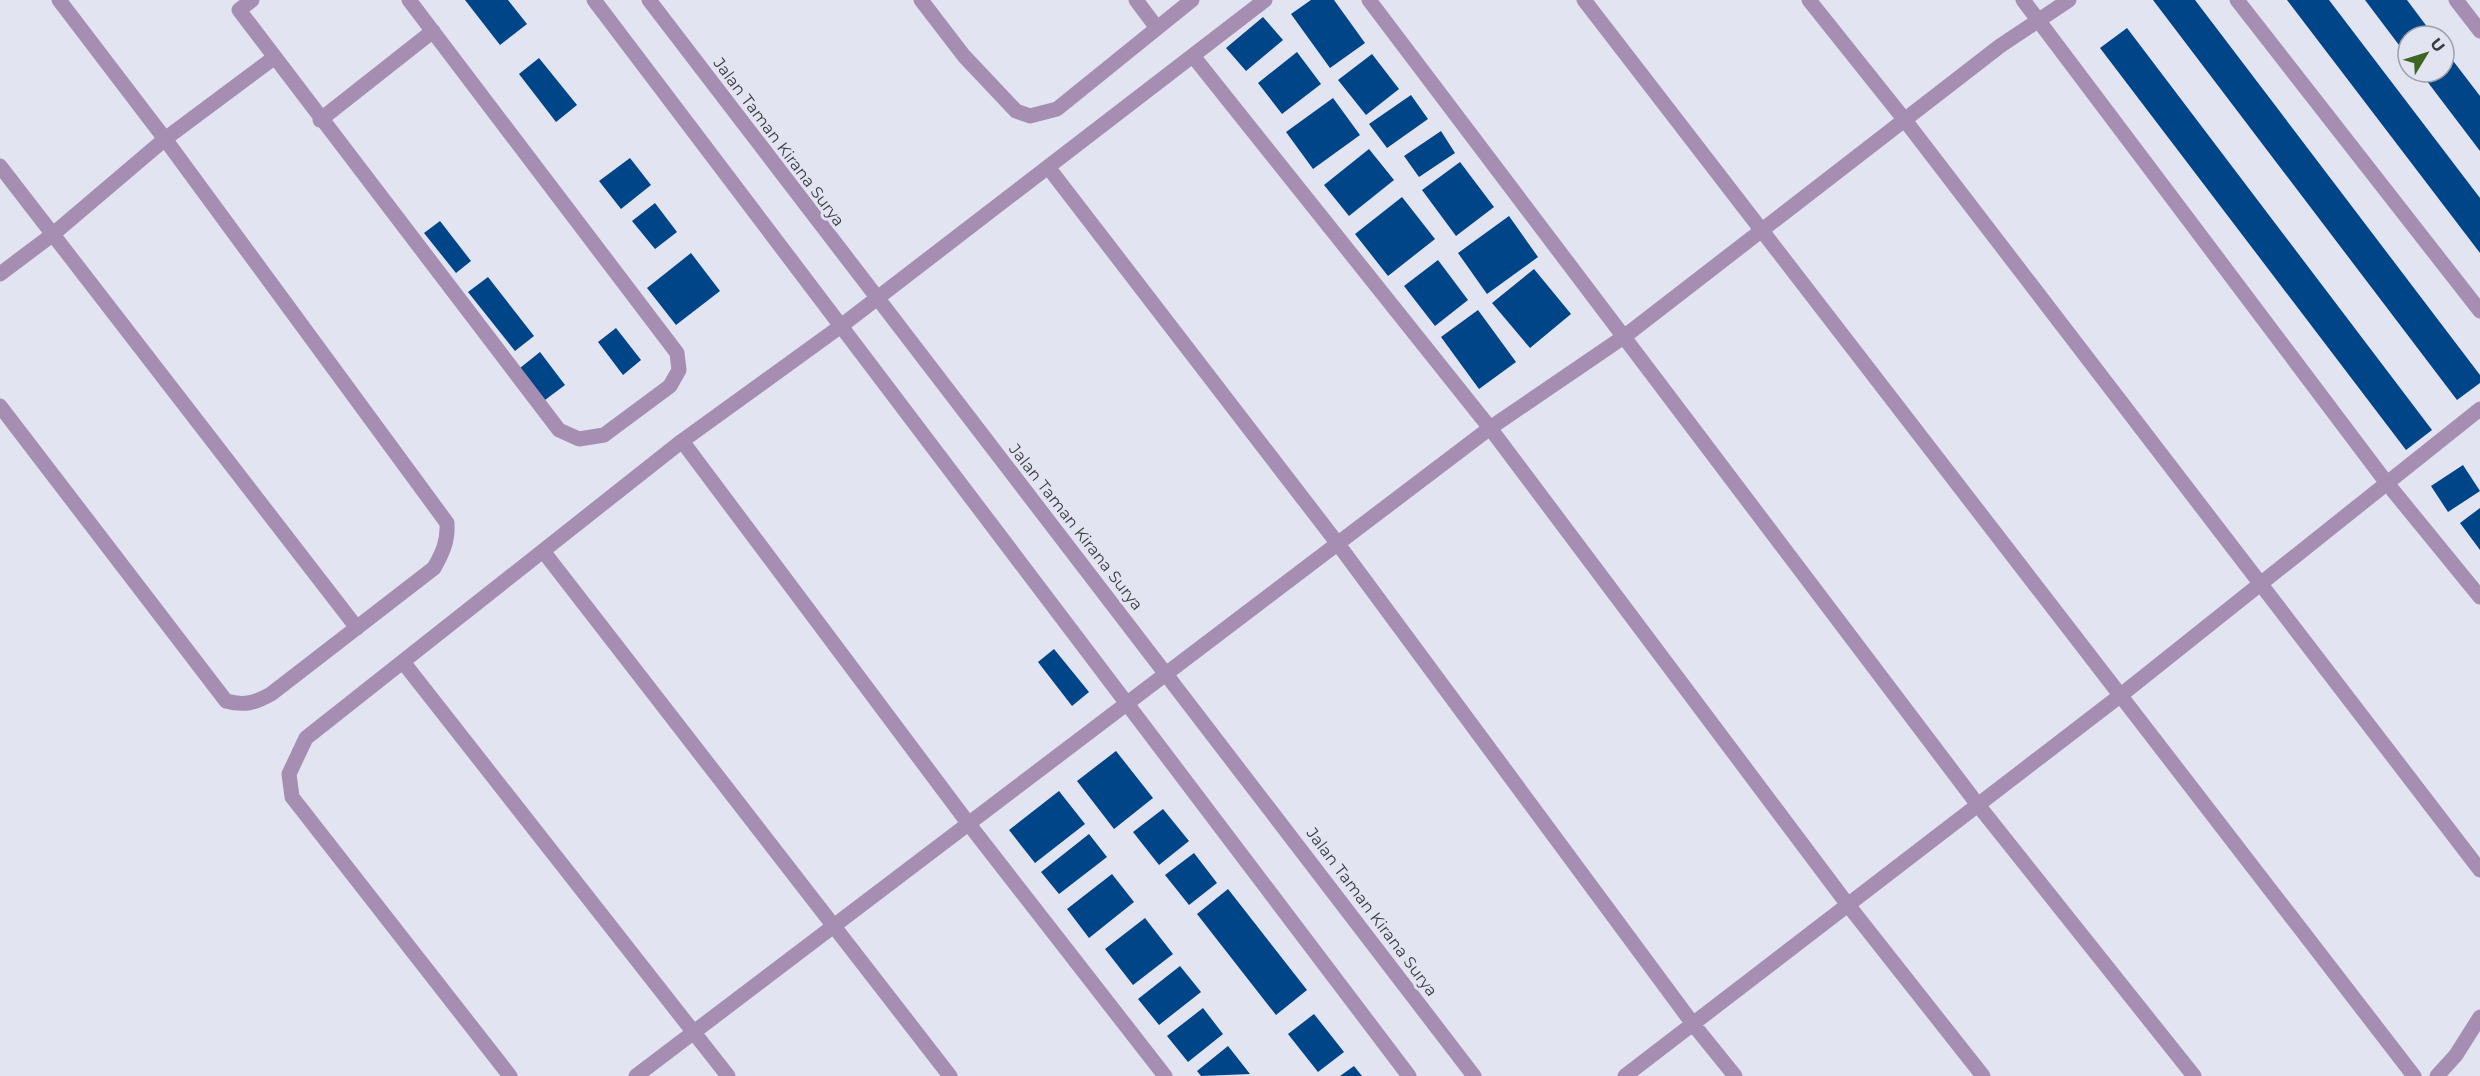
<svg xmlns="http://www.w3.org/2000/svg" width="2480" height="1076" viewBox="0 0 2480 1076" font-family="Montserrat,sans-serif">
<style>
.building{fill:#004588}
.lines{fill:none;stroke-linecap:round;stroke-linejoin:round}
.minor{stroke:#a58eb1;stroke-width:15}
.labels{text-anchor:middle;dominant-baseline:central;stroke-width:6;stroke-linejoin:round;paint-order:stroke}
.street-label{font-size:16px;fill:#3a3a40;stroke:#e3e4f2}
</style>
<rect width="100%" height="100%" fill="#e3e4f2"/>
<path class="building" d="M465 0H508L527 24 500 45Z
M1311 0H1334L1365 43 1330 68 1291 14Z
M2153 0H2195L2480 375V383L2457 400Z
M2287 0H2329L2480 198V253Z
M2365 0H2407L2434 36H2408V57Z
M1263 17 1283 40 1246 71 1226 48Z
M2127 28 2432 430 2406 450 2100 48Z
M2444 49 2480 96V151L2420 72H2444Z
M1297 52 1321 84 1282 114 1258 83Z
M1372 54 1399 89 1366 115 1338 80Z
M539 58 577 105 556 122 519 74Z
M1411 95 1428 119 1387 148 1369 124Z
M1333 98 1360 135 1313 169 1286 132Z
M1441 131 1455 153 1419 177 1404 156Z
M1369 149 1394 180 1349 216 1324 185Z
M630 158 651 185 621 209 599 181Z
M1460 162 1494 207 1456 236 1422 190Z
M1402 197 1435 239 1388 276 1355 234Z
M655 203 677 232 655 249 632 221Z
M1509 216 1538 257 1487 294 1458 253Z
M440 221 471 261 456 273 424 233Z
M691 253 720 291 676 325 647 288Z
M1438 260 1468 300 1435 326 1404 286Z
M1534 269 1571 314 1530 348 1492 303Z
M488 277 534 336 515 351 468 292Z
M1478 310 1516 362 1479 389 1441 337Z
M616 328 641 360 623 375 598 342Z
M540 352 565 385 545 400 520 368Z
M2463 465 2480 491 2448 512 2431 486Z
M2480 508V550L2460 523Z
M1054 649 1089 692 1072 706 1038 662Z
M1116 751 1153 798 1114 829 1077 781Z
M1059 791 1085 824 1035 863 1009 830Z
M1163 809 1189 841 1159 865 1133 832Z
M1089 834 1107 857 1059 894 1041 872Z
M1194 853 1217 883 1189 905 1165 875Z
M1112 874 1134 902 1089 938 1067 909Z
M1228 889 1307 990 1276 1015 1197 914Z
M1145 918 1173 954 1133 985 1105 949Z
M1180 966 1201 992 1159 1025 1138 999Z
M1203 1008 1223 1034 1188 1062 1167 1036Z
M1314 1014 1344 1052 1318 1072 1288 1034Z
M1228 1046 1250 1074 1201 1076 1197 1071Z
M1354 1066 1362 1076H1340Z"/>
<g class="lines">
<path class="minor" d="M252 0 239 10 559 430 579 439 604 435 670 386 679 370 677 353 409 0
M594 0 1409 1076
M649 0 1474 1076
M921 0 964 56 1016 111 1030 116 1057 109 1192 0
M1136 0 1157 28
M1369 0 1978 805 2194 1076
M1584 0 2414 1076
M1809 0 1904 119 2480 870
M2023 0 2386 482 2480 597
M2237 0 2480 311
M2456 0 2480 31
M1193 56 1490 428 1848 905 1983 1076
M320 120 433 31
M0 166 357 628
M1048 167 1338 544 1693 1024 1735 1076
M0 274 52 235 165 139 275 57
M0 406 226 701C244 706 255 703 271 694L434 568C443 552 448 541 447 523L165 139 59 0
M682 441 968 823 1165 1076
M543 551 950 1076
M403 662 728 1076
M510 1076 292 797 289 774 306 738 682 441 841 326 1265 0
M636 1076 1490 428 1625 336 2000 46 2069 0
M1625 1076 2121 695 2480 409
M2437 1076 2456 1055 2480 1017"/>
</g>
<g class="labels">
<g class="street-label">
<text transform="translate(779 142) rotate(53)">Jalan Taman Kirana Surya</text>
<text transform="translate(1076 527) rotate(52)">Jalan Taman Kirana Surya</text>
<text transform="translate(1372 912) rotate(53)">Jalan Taman Kirana Surya</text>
</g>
</g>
<g transform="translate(2426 54) rotate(52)"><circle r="28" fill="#e3e4f2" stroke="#9fa0ab" stroke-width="1.5"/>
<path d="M0-4.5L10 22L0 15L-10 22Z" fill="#3f6620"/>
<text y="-9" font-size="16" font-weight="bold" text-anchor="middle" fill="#3a3a40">U</text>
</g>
</svg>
